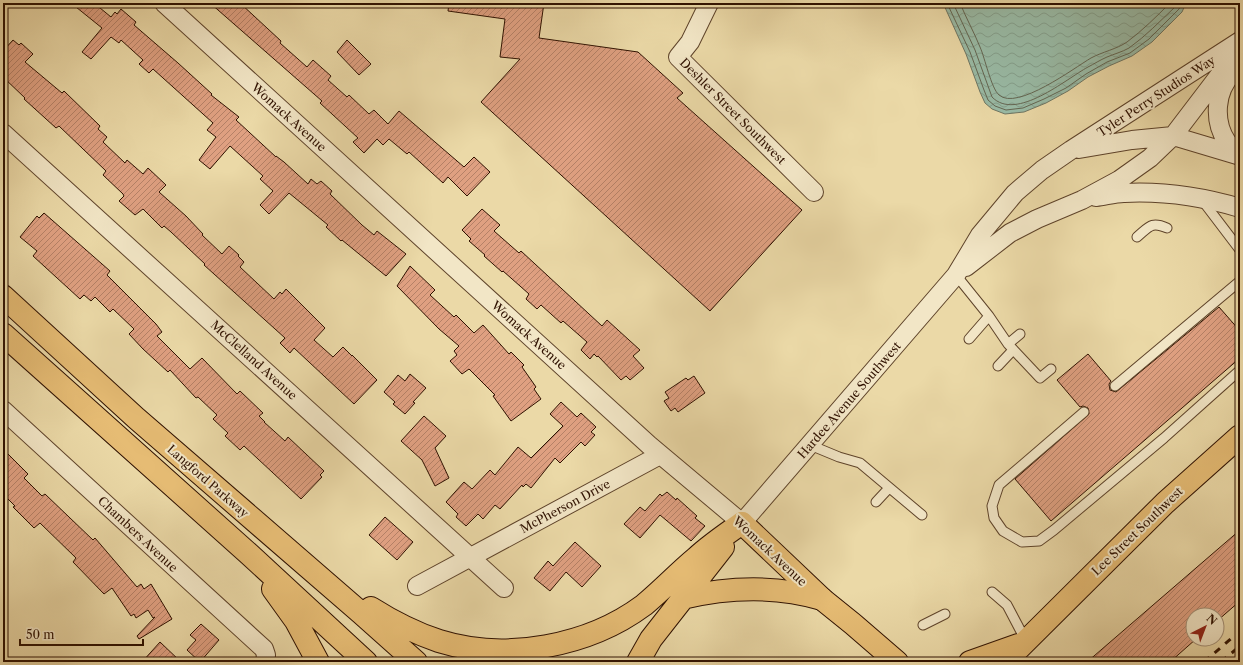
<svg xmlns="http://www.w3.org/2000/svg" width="1243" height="665" viewBox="0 0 1243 665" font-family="'Libre Caslon Text',serif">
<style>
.water{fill:url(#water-waves);stroke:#6f7663}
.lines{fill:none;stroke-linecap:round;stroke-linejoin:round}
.shore{stroke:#646652;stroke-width:1}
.building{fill:url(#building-hatch);stroke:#2f1100}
.lane-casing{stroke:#5e432a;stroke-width:11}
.street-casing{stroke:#5e432a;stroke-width:20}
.primary-casing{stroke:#2f1100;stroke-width:24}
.highway-casing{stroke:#2f1100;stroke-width:24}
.lane{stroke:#f2e6c6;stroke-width:9}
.street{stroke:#f2e6c6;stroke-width:18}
.primary{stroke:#e6bc74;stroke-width:22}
.highway{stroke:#e6bc74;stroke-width:22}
.rail{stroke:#2f1100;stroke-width:3;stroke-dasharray:7 7;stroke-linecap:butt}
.labels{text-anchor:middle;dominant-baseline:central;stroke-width:4;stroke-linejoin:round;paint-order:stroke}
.street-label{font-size:12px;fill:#2f1100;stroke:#f2e6c6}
</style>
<defs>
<pattern id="water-waves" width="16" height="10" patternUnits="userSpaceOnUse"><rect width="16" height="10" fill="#99baa5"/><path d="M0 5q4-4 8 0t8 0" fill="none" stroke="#849f8c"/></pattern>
<pattern id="building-hatch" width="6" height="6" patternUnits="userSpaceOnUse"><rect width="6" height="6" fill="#dfa081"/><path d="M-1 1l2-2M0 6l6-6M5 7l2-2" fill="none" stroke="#b58167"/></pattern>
</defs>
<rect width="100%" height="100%" fill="#ebd9a7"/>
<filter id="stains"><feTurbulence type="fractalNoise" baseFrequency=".005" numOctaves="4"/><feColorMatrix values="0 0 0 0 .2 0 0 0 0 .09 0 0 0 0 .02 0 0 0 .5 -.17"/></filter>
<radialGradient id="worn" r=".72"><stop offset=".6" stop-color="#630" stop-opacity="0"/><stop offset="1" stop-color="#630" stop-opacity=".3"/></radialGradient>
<path class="water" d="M943 3H1186L1182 12 1152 42 1132 56 1109 66 1088 77 1068 91 1046 103 1024 112 1005 114 992 109 985 103 980 92 966 54Z"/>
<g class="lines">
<path class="shore" d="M947 3 970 52 984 90 988 100 995 106 1006 110 1023 108 1044 99 1066 88 1086 74 1107 62 1130 53 1149 39 1179 9 1182 3
M953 3 975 50 992 97C1016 122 1066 79 1088 67 1094 64 1100 60 1107 57 1114 54 1122 52 1129 48 1146 36 1160 21 1175 7L1176 3
M960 3C966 18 974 32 980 47 985 58 991 88 999 95 1017 111 1074 68 1091 58 1102 52 1117 49 1127 42 1143 30 1156 17 1170 3"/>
</g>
<path class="building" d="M71 3H94L111 17 115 12 117 14 121 9 136 22 134 25 178 63 212 94 211 95 239 117 236 120 276 157V156L284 162 308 184 311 179 317 184 321 181 332 191 330 194 362 225 374 235 377 231 406 254 386 276 342 240 341 241 326 227 328 225 289 193 269 214 260 205 273 191 260 179 263 176 230 146 210 169 199 160 216 137 207 130 213 123 153 69 149 73 139 64 143 60 121 40 119 43 111 37 91 59 82 52 102 28Z
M210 3H240L281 41 280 43 307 67 313 60 331 76 328 80 347 97 349 95 369 114 374 110 388 124 399 111 464 167 474 157 490 172 467 196 448 177 443 183 409 152 407 154 389 139 383 145 377 139 364 153 353 142 358 138 320 103 322 101Z
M449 3H544L539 38 638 52 683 93 677 98 802 210 710 311 481 102 520 59 500 57 505 19 448 11Z
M13 40 19 45 21 43 33 54 25 62 62 93 64 91 100 126 98 129 107 137 103 142 125 163 127 160 143 174 148 168 166 185 159 192 186 216 203 234 202 235 222 254 229 246 239 255 238 256 244 262 240 267 274 299 280 292 282 294 286 289 325 328 314 340 333 357 343 347 352 356V355L377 380 354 404 294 348 290 353 280 343 285 338 204 265 205 264 171 232 164 226 162 228 143 209 135 215 119 201 124 196 123 194 103 175 106 171 59 126 56 128 24 99 25 98 3 77V51Z
M347 40 371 64 359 75 337 52Z
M482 209 500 225 494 231 519 253 521 251 602 326 607 320 640 350 633 356 644 368 630 380 626 376 621 380 598 356 597 357 594 354 590 359 581 350 587 342 563 321 561 323 541 305 537 309 526 299 529 294 503 271 502 272 484 256 485 255 469 241 471 239 462 230Z
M44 213 110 271 107 275 156 324 162 332 157 336 190 369 202 358 237 394 240 391 263 413 259 416 265 422H264L285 441 288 437 324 471 320 475 322 477 301 499 244 446 240 450 225 436 228 433 213 419 217 415 198 397 196 398 170 370 168 372 143 349 129 334 134 329 113 309 110 312 95 297 91 301 84 295 80 299 33 256 37 251 20 237 37 216 39 218Z
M410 266 435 290 430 295 454 317 456 315 474 333 483 325 509 354 511 352 524 365 522 367 536 387 534 389 541 399 511 421 493 396 495 395 469 369 462 374 450 361 457 355 454 351 459 346 439 329 397 286Z
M1219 307 1240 331V358L1051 521 1015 479 1089 414 1088 408 1083 406 1080 407 1057 380 1088 354 1111 381 1109 384 1110 390 1116 392Z
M410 374 426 388 413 402 415 403 405 414 393 404 395 402 384 392 398 375 405 381Z
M694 376 705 393 678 412 675 408 671 411 664 401 669 398 665 392 686 378 688 380Z
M561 402 577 417 581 413 596 427 591 432 595 435 585 446 581 442 560 463 555 458 531 488 526 484 523 487 522 485 500 509 495 505 483 519 478 514 466 526 456 517 458 514 446 502 464 482 472 489 490 470 495 475 518 447 531 458 563 426 550 414Z
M424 416 446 436 435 448 449 478 435 486 422 460 401 441Z
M3 449 28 474 24 478 42 496 45 494 93 540 95 538 137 587 141 584 144 589 151 584 172 619 139 639 137 636 155 617 153 618 148 610 136 618 134 614 131 616 112 588 104 594 73 562 76 558 40 523 34 528 13 507 15 506 3 494Z
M667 492 676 500 677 498 697 516 695 518 705 526 691 541 660 515 640 538 624 524 640 507 645 511 660 494 662 496Z
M385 517 413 542 397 560 369 535Z
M1240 530V601L1217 621V615H1193V639H1196L1170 662H1087Z
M575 542 601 566 582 587 566 572 550 591 534 578 548 561 553 566Z
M201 624 219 640 200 662 187 650 196 640 190 635Z
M160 642 181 662H142Z"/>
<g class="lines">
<defs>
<path id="lane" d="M1202 200 1240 250
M1137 237C1149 227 1151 221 1167 228
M956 275 989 316 1008 344 1040 378 1051 369
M969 339 989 316
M1008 344 1020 334
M998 366 1013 350
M1115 386 1240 281
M1084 412 999 485 992 506 994 518 1003 531 1022 542 1039 541 1054 530 1164 438 1240 370
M810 445 839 457 860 463 922 515
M876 502 889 488
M992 592 1007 605 1026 641
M923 625 945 614"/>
<path id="street" d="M164 3 649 445 742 523 956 275 980 235 1015 193 1042 170 1071 150 1240 41
M709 3 690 42 678 57 814 192
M1233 73C1215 91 1213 121 1227 142 1230 146 1236 151 1240 155
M3 133 504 588
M1079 149 1132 140 1173 136 1240 156
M1096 197C1105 196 1115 193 1124 193 1163 191 1203 197 1240 208
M966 267 1010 233 1037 219 1082 200 1119 180 1150 158 1173 136 1221 73 1237 59 1240 58
M3 410 264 649 266 655 265 662
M417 586 660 455"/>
<path id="primary" d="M742 523 822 599 853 624 897 662
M970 662 1018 645
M1005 662 1165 503 1240 436"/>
<path id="highway" d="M3 296 136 418 361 613 416 662
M3 334 249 554 366 662
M273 589 296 621 318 662
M682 598C729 587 775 585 822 599
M371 608C393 622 415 633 439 641 506 662 589 646 644 605 662 590 678 573 696 558 710 545 726 534 742 523
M638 662 651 639 723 547"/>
</defs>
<use href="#lane" class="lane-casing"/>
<use href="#street" class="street-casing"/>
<use href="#primary" class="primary-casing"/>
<use href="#highway" class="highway-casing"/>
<use href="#lane" class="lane"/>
<use href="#street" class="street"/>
<use href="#primary" class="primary"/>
<use href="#highway" class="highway"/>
<path class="rail" d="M1204 662 1240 631
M1221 662 1240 646"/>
</g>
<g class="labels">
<g class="street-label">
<text transform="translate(1156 96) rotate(-33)">Tyler Perry Studios Way</text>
<text transform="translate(733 111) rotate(45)">Deshler Street Southwest</text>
<text transform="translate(289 117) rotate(42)">Womack Avenue</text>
<text transform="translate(529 335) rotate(42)">Womack Avenue</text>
<text transform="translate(254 360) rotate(42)">McClelland Avenue</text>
<text transform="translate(849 400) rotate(-49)">Hardee Avenue Southwest</text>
<text transform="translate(208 481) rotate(41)">Langford Parkway</text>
<text transform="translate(565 506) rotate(-28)">McPherson Drive</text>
<text transform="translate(1137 531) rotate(-44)">Lee Street Southwest</text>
<text transform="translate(138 534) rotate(43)">Chambers Avenue</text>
<text transform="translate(770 551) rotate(43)">Womack Avenue</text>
</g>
</g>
<rect width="1243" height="665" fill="none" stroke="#ebd9a7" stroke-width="16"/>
<rect x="4" y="4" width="1235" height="657" fill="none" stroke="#2f1100" stroke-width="2"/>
<rect x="8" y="8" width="1227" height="649" fill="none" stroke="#2f1100"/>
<g transform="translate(1205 627) rotate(42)"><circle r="19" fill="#f2e6c6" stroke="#a49177"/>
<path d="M0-3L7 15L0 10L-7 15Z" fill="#8f2418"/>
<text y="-6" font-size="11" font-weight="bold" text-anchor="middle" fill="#2f1100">N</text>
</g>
<path d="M20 639v6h123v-6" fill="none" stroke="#2f1100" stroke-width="2"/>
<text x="26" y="639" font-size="12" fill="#2f1100" stroke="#f2e6c6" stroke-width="3" paint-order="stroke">50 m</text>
<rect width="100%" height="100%" filter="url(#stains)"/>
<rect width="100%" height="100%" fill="url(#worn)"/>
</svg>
